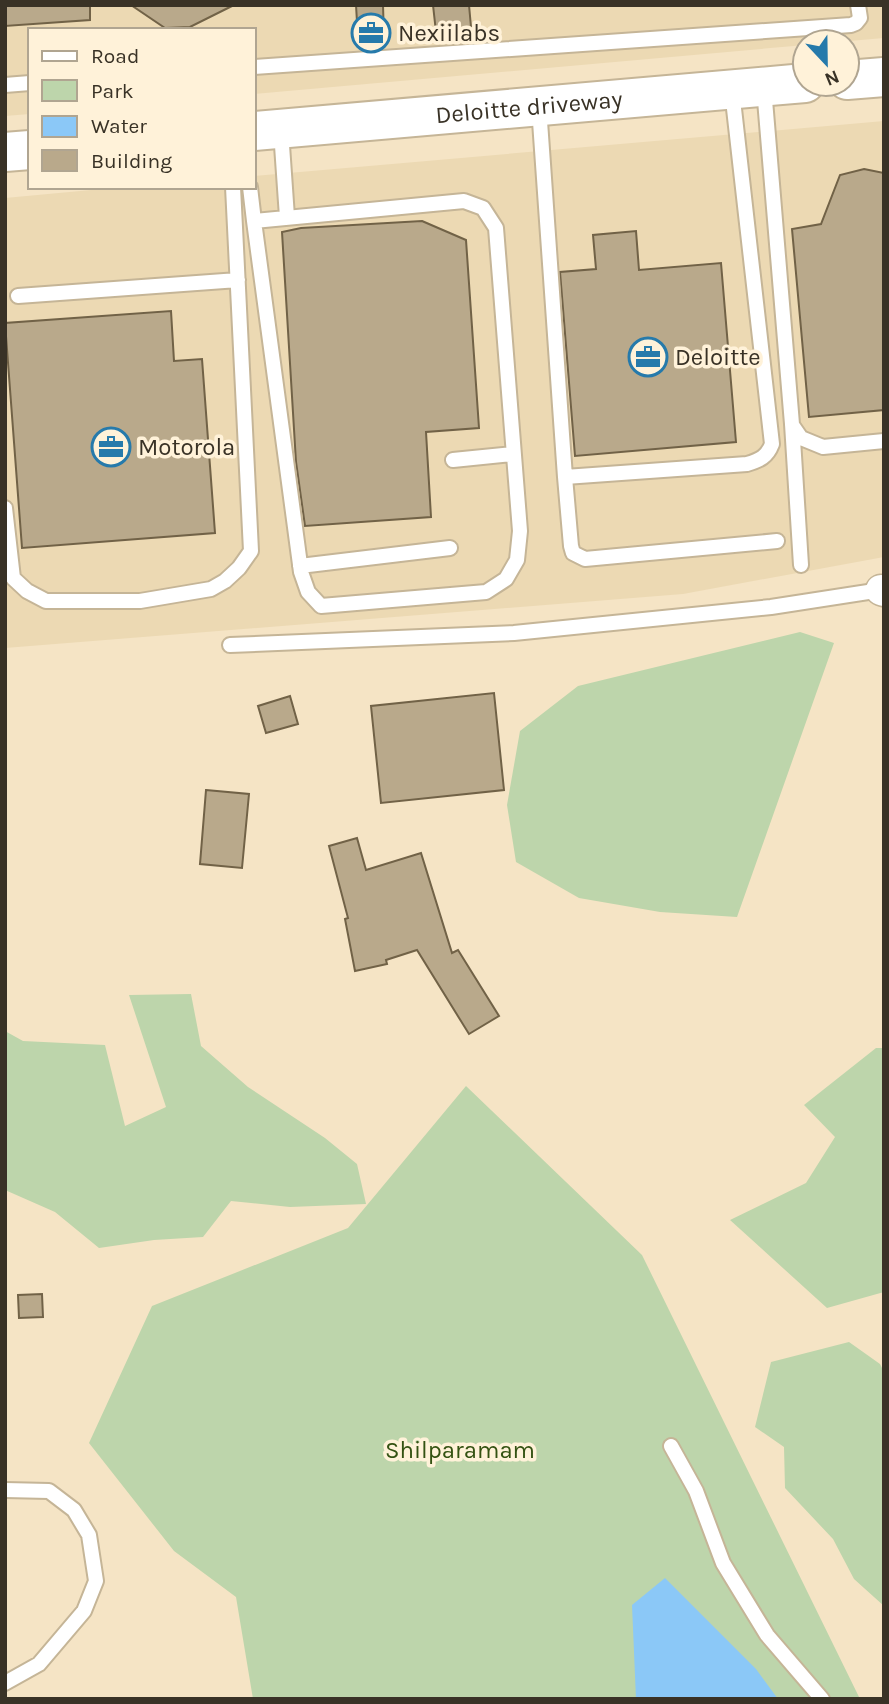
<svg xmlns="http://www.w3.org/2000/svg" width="889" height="1704" viewBox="0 0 889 1704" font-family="Karla,sans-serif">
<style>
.built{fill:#ecd9b3}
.green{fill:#bdd5ab}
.water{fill:#8bc8f7}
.building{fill:#b9a98b;stroke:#716247;stroke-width:2}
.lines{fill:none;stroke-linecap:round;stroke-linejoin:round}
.lane-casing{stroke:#c5b597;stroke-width:18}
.street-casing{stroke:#c5b597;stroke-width:33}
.secondary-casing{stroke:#c5b597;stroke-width:42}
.lane{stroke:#fff;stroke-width:14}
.street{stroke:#fff;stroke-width:30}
.secondary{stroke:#fff;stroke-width:38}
.labels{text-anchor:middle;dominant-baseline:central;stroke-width:7;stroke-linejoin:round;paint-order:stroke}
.poi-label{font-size:24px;fill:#393226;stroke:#fff2d9;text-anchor:start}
.street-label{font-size:24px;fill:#393226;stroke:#fff2d9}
.park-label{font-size:24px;fill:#345212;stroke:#fff2d9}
</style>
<rect width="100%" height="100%" fill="#f5e4c5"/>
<path class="built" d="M5 5H884V38L838 42H805V45L254 94V30H30V114L5 116Z
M884 121V557L683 594 5 648V198L123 187H254V176Z"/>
<path class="green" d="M800 632 834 643 737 917 660 912 579 898 516 862 507 805 520 731 578 686Z
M191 994 201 1046 248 1087 325 1138 357 1164 366 1204 290 1207 231 1201 203 1237 154 1240 99 1248 55 1212 5 1190V1031L23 1041 105 1045 125 1126 166 1107 129 995Z
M876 1048H884V1292L827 1308 730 1220 806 1183 835 1137 804 1105Z
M466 1086 642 1255 860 1699H253L236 1597 174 1551 89 1443 152 1306 348 1228Z
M849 1342 880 1364 884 1372V1606L854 1579 833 1539 785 1488 784 1447 755 1427 771 1362Z"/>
<path class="water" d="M665 1578 756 1669 778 1699H636L632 1605Z"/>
<path class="building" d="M5 5H90V20L5 26Z
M131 5H234L190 27 165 28Z
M356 5H383L384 38 358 39Z
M433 5H469L472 38 437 41Z
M864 169 884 173V410L809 417 792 229 821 224 840 175Z
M422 221 466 240 479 428 426 432 431 517 305 526 296 462 282 232 301 228Z
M636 231 639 270 721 263 736 442 575 456 560 272 596 269 593 235Z
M171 311 174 361 202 359 215 533 22 548 5 323Z
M494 693 504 790 381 803 371 706Z
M290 696 298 724 266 733 258 706Z
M206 790 249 794 242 868 200 864Z
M357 838 366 870 421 853 452 953 458 950 499 1016 469 1034 417 950 386 960 387 964 355 971 345 919 348 918 329 846Z
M42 1294 43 1317 19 1318 18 1295Z"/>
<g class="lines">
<defs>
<path id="lane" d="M254 67 851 25 856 23 860 18 858 5
M5 85 30 83
M764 88 792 424 801 565
M539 107 565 477 747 464C760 460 767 457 772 444L732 91
M281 131 287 217
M250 187 254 221 301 572 308 592 321 606 486 592 506 579 517 560 520 531 496 228 483 208 464 201 254 221
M18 296 238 280
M792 425 801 438 823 447 884 441
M453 460 513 454
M565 477 571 546 573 553 585 559 777 541
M5 508 13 578 27 591 46 601H140L211 589 225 581 239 568 251 551 233 187
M300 566 450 548
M230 645 514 633 771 607 881 590
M671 1446 696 1491 723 1563 767 1635 822 1699
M5 1490 49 1491 74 1510 89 1535 96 1581 84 1611 39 1664 5 1683"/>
<path id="street" d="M881 590 884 591"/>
<g id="secondary">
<path d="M847 80 884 77"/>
<path id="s1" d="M254 131 805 83"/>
<path d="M5 152 30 150"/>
</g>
</defs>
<use href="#lane" class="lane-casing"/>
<use href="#street" class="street-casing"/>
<use href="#secondary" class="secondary-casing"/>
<use href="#lane" class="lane"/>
<use href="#street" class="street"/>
<use href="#secondary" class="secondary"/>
</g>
<defs>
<symbol id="office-ring" viewBox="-11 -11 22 22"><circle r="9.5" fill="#fff2d9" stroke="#267aab" stroke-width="1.5"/><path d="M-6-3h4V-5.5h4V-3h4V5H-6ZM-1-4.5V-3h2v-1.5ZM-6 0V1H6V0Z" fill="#267aab"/></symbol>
</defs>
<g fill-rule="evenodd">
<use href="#office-ring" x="349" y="11" width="44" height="44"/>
<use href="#office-ring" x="626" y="335" width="44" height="44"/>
<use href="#office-ring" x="89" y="425" width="44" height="44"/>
</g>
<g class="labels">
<g class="poi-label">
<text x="398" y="33">Nexiilabs</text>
<text x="675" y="357">Deloitte</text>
<text x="138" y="447">Motorola</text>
</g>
<g class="street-label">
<text stroke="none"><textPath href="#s1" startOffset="276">Deloitte driveway</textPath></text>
</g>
<g class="park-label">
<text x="460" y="1450">Shilparamam</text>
</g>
</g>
<rect width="889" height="1704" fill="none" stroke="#393226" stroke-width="14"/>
<rect x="28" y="28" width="228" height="161" fill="#fff2d9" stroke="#b0a591" stroke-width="2"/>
<rect x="42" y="51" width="35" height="10" fill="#ffffff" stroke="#b0a591" stroke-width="2"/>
<text x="91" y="63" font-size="21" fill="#393226">Road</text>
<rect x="42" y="80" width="35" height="21" fill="#bdd5ab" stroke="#b0a591" stroke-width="2"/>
<text x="91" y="98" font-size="21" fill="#393226">Park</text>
<rect x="42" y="116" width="35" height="21" fill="#8bc8f7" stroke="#b0a591" stroke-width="2"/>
<text x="91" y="133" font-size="21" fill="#393226">Water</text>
<rect x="42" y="150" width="35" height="21" fill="#b9a98b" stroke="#b0a591" stroke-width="2"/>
<text x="91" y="168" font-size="21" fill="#393226">Building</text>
<g transform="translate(826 63) rotate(158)"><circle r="33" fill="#fff2d9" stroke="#b0a591" stroke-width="2"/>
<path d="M0-5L12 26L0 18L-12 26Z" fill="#267aab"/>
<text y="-10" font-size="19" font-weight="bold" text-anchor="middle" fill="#393226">N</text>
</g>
</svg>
